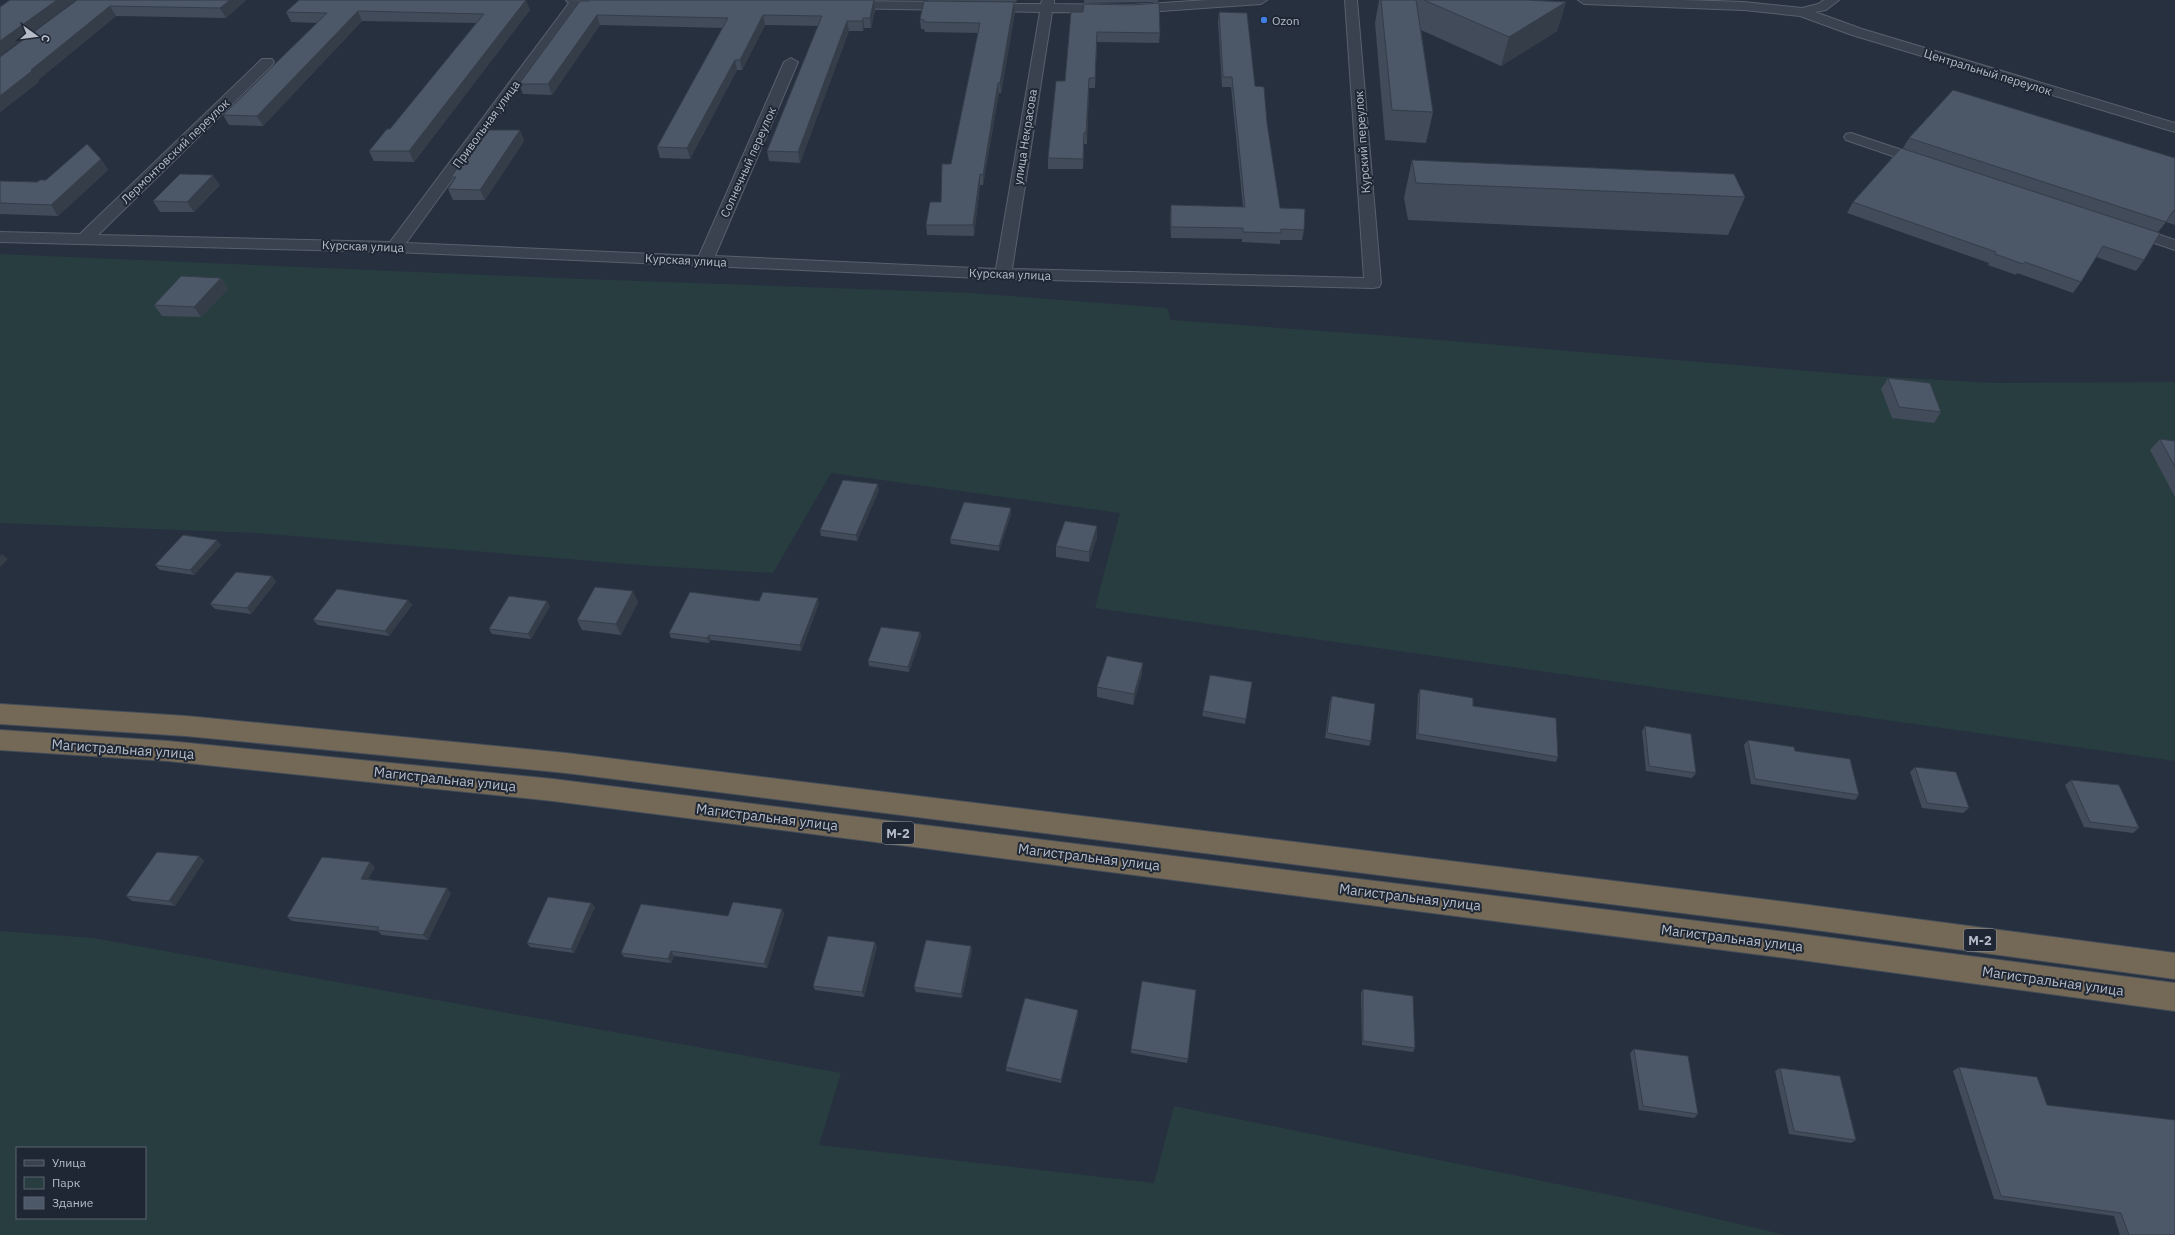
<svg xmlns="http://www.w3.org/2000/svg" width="2175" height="1235" viewBox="0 0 2175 1235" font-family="'IBM Plex Sans',sans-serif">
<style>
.green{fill:#283d40;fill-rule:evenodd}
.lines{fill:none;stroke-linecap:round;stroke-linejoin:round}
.minor-casing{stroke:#58606c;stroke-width:2}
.highway-casing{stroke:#454d59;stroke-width:2}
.minor{fill:#3a424f;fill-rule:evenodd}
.highway{fill:#746957;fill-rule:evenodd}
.wall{fill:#414b59}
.shaded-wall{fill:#353d49}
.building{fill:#4c5768;stroke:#353d49}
.shop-dot{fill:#3f7fe0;stroke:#1f2734;stroke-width:1.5}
.labels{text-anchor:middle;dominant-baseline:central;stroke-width:4;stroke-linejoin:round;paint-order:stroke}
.far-poi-label{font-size:12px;fill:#b6bdc9;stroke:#1f2734;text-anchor:start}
.far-street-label{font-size:12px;fill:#b6bdc9;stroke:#1f2734}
.shield{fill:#1f2734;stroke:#89909c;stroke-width:1}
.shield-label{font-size:13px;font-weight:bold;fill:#b6bdc9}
.street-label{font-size:14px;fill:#b6bdc9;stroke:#1f2734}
</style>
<rect width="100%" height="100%" fill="#26303f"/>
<path class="green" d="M0 254 558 278 972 293 1167 308 1171 320 1391 336 1855 375 1993 383 2175 382V761L1095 608 1120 513 831 473 773 573 653 566 258 533 0 523Z
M0 931 93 938 841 1073 819 1145 1154 1183 1174 1106 1645 1202 1785 1235H0ZM17 1148H145V1218H17Z"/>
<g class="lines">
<defs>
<path id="minor" d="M566 0 625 1 619 5 580 4 406 243 699 256 784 62 791 58 798 62 715 256 996 269 1040 12 985 11 979 7 981 4H1041L1042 0H1054V4L1132 5 1207 0H1267L1261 4 1132 13 1052 12 1012 269 1364 278 1345 0H1357L1381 283 1379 287 1373 288 1003 279 395 252 0 242V232L80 234 262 59H272L274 62 272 65 98 235 390 242 569 3Z
M1578 0H1684L1744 2 1802 8 1818 4 1824 0H1839L1826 10 1815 12 1862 29 2175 123V132L1852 35 1800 16 1744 10 1584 4Z
M844 1 953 2 959 6 953 10 840 8 838 5Z
M1851 133 1929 159 1931 162 1929 165H1919L1846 140 1844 137 1846 134Z
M2128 224 2175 240V250L2122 232 2120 229 2122 226Z"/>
<path id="highway" d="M0 704 186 716 566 753 1786 902 2175 953V979L1786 926 566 773 186 736 0 724Z
M0 730 168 741 553 779 1794 933 2175 983V1011L1794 959 553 801 168 761 0 750Z"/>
</defs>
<use href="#minor" class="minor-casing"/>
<use href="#highway" class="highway-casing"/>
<use href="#minor" class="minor"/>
<use href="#highway" class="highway"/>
</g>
<path class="wall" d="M77 0H246L226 18 116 16 38 80 39 82 0 112V57Z
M299 0H526H525L530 10 414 162 374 161 369 151 390 129 476 23 362 21 263 126 229 125 223 115 318 23 291 22 286 12Z
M928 0H1017L1016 2 928 1Z
M1084 0H1158V2L1084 3Z
M1379 0H1526L1566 2 1557 31 1501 66 1421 30 1433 112 1426 143 1385 140 1375 23Z
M589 1 875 10 871 28H864L863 31H849L800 163 769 161 767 151 818 26 765 25 742 70H737L690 159 660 158 657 147 723 28 600 25 552 95 523 94 519 84Z
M1015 12 1001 93H999L983 185H980L974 236 927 235 926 225 941 202 951 164 978 33 925 32 924 29H921L920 19Z
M1083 12 1160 33 1159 43 1097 42 1095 88H1089L1087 144H1084L1083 169H1048V158L1065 81Z
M1219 12 1255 86 1267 123 1280 208 1304 230 1302 240H1280V244L1242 242V239L1171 238 1170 216 1171 205 1243 207 1231 87H1222L1218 22Z
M520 130 524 141 485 200H453L448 189 453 182 451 177 471 153Z
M1909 138 2175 158V225L2166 222 2158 232 2144 260 2136 271 2096 257 2081 282 2073 293 2017 273 2016 275 1988 265 1989 263 1847 213 1853 202 1903 148Z
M101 159 108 170 58 216 0 214V181L37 182 46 180Z
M1412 160 1745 197 1728 235 1408 220 1404 198Z
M220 185 194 212H160L153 201Z
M221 278 228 289 201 317 162 316 154 305Z
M1888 378 1941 412 1934 423 1892 418 1881 389Z
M2160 439 2175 441V497L2150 450Z
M879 490 857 541 821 536 820 530Z
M1011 514 999 551 951 544 950 539Z
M1097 526V537L1089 562 1056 557V546Z
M221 545 194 575 160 570 155 565Z
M272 576 276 582 251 614 215 609 210 604Z
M408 600 412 605 389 636 318 625 313 620Z
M759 601 819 603 801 651 711 640 709 643 671 638 669 633Z
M638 602 621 635 582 630 577 620Z
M550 606 531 639 492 634 489 629Z
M920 632 921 637 909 672 869 666 868 661Z
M1142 674 1133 705 1097 697V687Z
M1252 682 1245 724 1202 716 1203 711Z
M1420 689 1473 706 1558 757 1556 762 1416 739 1418 694Z
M1332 696 1371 741 1369 746 1325 738 1330 701Z
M1645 726 1696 773 1692 778 1646 771 1642 731Z
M1748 740 1795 751 1859 795 1855 800 1751 784 1744 745Z
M1915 767 1969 808 1963 813 1922 808 1910 772Z
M2071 780 2139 828 2133 833 2084 827 2065 785Z
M199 856 204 861 175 906 132 901 126 896Z
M375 867 368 879 451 893 428 940 382 935 378 931 292 921 287 917Z
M591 903 595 907 574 953 530 947 527 943Z
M782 909 784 914 767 968 674 956 671 963 624 957 621 953 728 916Z
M877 946 864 997 815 990 813 986Z
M971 946 972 950 962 998 916 992 914 987Z
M1363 989 1415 1048 1413 1052 1362 1045 1361 993Z
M1078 1014 1061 1083 1006 1071V1067Z
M1131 1049 1188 1059 1187 1063 1131 1053Z
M1634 1049 1698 1114 1694 1118 1639 1110 1630 1053Z
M1959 1067 2047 1105 2175 1235H2120L2114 1216 1994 1199 1953 1071Z
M1780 1068 1856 1140 1851 1143 1789 1134 1775 1071Z"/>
<path class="shaded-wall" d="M57 0H76L0 56V41Z
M230 0H246L226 18 220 8Z
M526 0 530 10 414 162 409 151Z
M874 0 875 10 871 28 870 18Z
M1014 2 1015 12 1001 93 1000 83Z
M1566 2 1557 31 1501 66 1509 37Z
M110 6 116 16 38 80 39 82 0 112V96L31 70Z
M358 11 362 21 263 126 257 116Z
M597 15 600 25 552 95 548 84Z
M763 15 765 25 742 70 740 60Z
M863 18 864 28 863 31 862 21Z
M847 21 849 31 800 163 798 152Z
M1097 32V42L1095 88V78Z
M735 60 737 70 690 159 687 148Z
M1089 78V88L1087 144 1086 133Z
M998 83 999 93 983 185V175Z
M520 130 524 141 485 200 480 190Z
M101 159 108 170 58 216 51 205Z
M980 174V185L974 236 973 225Z
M213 175 220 185 194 212 187 202Z
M221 278 228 289 201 317 194 307Z
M878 484 879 490 857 541 856 535Z
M1011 508V514L999 551V546Z
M1097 526V537L1089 562V552Z
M217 540 221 545 194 575 190 570Z
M2 554 8 559 0 567V556Z
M272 576 276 582 251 614 247 608Z
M633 591 638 602 621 635 616 624Z
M818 598 819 603 801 651 800 645Z
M408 600 412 605 389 636 385 631Z
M547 601 550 606 531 639 528 634Z
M920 632 921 637 909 672 908 667Z
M709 635 711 640 709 643 707 638Z
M1143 663 1142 674 1133 705 1134 694Z
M199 856 204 861 175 906 169 901Z
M370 862 375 867 366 883 361 879Z
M447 888 451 893 428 940 423 935Z
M591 903 595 907 574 953 571 949Z
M782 909 784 914 767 968 764 964Z
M875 942 877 946 864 997 862 992Z
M971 946 972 950 962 998 961 994Z
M671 951 674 956 671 963 668 959Z
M1078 1010V1014L1061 1083V1080Z"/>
<path class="building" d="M10 0H57L0 41V7Z
M77 0H230L220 8 110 6 31 70 32 71 0 96V57Z
M299 0H526L409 151H369L387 129H390L484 14 358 11 257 116 223 115 327 13 286 12Z
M590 0H874L870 18H863L862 21H847L798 152 767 151 822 16 763 15 740 60H735L687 148 657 147 728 18 597 15 548 84H519L580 1H589Z
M1381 0H1416L1433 112 1392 110Z
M1424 0H1526L1566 2 1509 37Z
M924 1 1014 2 1000 83H998L983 175 980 174 973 225H926L930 202H941L942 164H951L980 23 924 22V20L920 19Z
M1159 3 1160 33 1097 32 1095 78H1089L1086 133H1084L1083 159 1048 158 1056 81H1065L1071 12H1083L1084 4 1132 5Z
M1219 12 1247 13 1255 86 1264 87 1267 123 1280 208 1305 209 1304 230 1281 229V233L1243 232V228L1171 227V205L1245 207 1232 77H1223Z
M1953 90 2175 158V211H2173L2166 222 1909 138Z
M488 130H520L480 190 448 189 456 177H451L468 153H471Z
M87 144 101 159 51 205 0 203V181L37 182 40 180H46Z
M1901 148 2160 233 2144 260 2103 246 2081 282 2025 262 2023 264 1995 254 1996 252 1853 202Z
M1412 160 1734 174 1745 197 1416 183Z
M180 174 213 175 187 202 153 201Z
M181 276 221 278 194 307 154 305Z
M1888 378 1930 383 1941 412 1899 407Z
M2160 439 2175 441V467Z
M843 480 878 484 856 535 820 530Z
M964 502 1011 508 999 546 950 539Z
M1065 521 1097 526 1089 552 1056 546Z
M183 535 217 540 190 570 155 565Z
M236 572 272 576 247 608 210 604Z
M595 587 633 591 616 624 577 620Z
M337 589 408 600 385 631 313 620Z
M690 592 759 601 763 592 818 598 800 645 709 635 707 638 669 633Z
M509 596 547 601 528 634 489 629Z
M881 627 920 632 908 667 868 661Z
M1107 656 1143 663 1134 694 1097 687Z
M1210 675 1252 682 1246 719 1203 711Z
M1420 689 1473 698V706L1556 718 1558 757 1418 734Z
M1332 696 1375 704 1371 741 1327 733Z
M1645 726 1691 734 1696 773 1649 766Z
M1748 740 1794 747 1795 751 1850 759 1859 795 1755 779Z
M1915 767 1956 772 1969 808 1927 803Z
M2071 780 2119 785 2139 828 2090 822Z
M157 852 199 856 169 901 126 896Z
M322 857 370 862 361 879 447 888 423 935 377 930 379 927 287 917Z
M548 897 591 903 571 949 527 943Z
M733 902 782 909 764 964 671 951 668 959 621 953 641 904 728 916Z
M828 936 875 942 862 992 813 986Z
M926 940 971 946 961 994 914 987Z
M1142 981 1196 990 1188 1059 1131 1049Z
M1363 989 1413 996 1415 1048 1363 1041Z
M1025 998 1078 1010 1061 1080 1006 1067Z
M1634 1049 1688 1056 1698 1114 1643 1106Z
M1959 1067 2037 1077 2047 1105 2175 1120V1235H2129L2121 1213 2001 1196Z
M1780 1068 1840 1076 1856 1140 1794 1131Z"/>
<circle class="shop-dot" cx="1264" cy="20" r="4"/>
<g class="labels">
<g class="far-poi-label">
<text x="1272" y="20">Ozon</text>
</g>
<g class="far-street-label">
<text transform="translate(1988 72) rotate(17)">Центральный переулок</text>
<text transform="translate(486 124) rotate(-54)">Привольная улица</text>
<text transform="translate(1025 137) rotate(-81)">улица Некрасова</text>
<text transform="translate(1362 142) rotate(-94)">Курский переулок</text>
<text transform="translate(175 151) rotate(-44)">Лермонтовский переулок</text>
<text transform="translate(748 162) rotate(-66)">Солнечный переулок</text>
<text transform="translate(363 246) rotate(2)">Курская улица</text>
<text transform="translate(686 260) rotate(3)">Курская улица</text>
<text transform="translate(1010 274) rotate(2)">Курская улица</text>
</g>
<g class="shield">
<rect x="882" y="822" width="32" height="22" rx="3"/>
<rect x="1964" y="929" width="32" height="22" rx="3"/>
</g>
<g class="shield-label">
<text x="898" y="833">М-2</text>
<text x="1980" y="940">М-2</text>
</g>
<g class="street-label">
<text transform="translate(123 749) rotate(4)">Магистральная улица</text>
<text transform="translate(445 779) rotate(6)">Магистральная улица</text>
<text transform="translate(767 817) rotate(7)">Магистральная улица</text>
<text transform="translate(1089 857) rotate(7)">Магистральная улица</text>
<text transform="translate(1410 897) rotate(7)">Магистральная улица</text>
<text transform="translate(1732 938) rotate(7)">Магистральная улица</text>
<text transform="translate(2053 981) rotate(8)">Магистральная улица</text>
</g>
</g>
<rect x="16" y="1147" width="130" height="72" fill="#1f2734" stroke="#5b6370"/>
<rect x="24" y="1160" width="20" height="6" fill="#3a424f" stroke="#5b6370"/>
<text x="52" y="1167" font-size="12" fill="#b6bdc9">Улица</text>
<rect x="24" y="1177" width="20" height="12" fill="#283d40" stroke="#5b6370"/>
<text x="52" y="1187" font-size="12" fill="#b6bdc9">Парк</text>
<rect x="24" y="1197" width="20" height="12" fill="#4c5768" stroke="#5b6370"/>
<text x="52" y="1207" font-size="12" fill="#b6bdc9">Здание</text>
<g transform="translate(36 36) rotate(104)" stroke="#1f2734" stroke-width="3" paint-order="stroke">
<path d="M0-3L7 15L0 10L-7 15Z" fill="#b6bdc9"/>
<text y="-6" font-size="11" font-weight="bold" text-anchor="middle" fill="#b6bdc9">С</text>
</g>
</svg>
